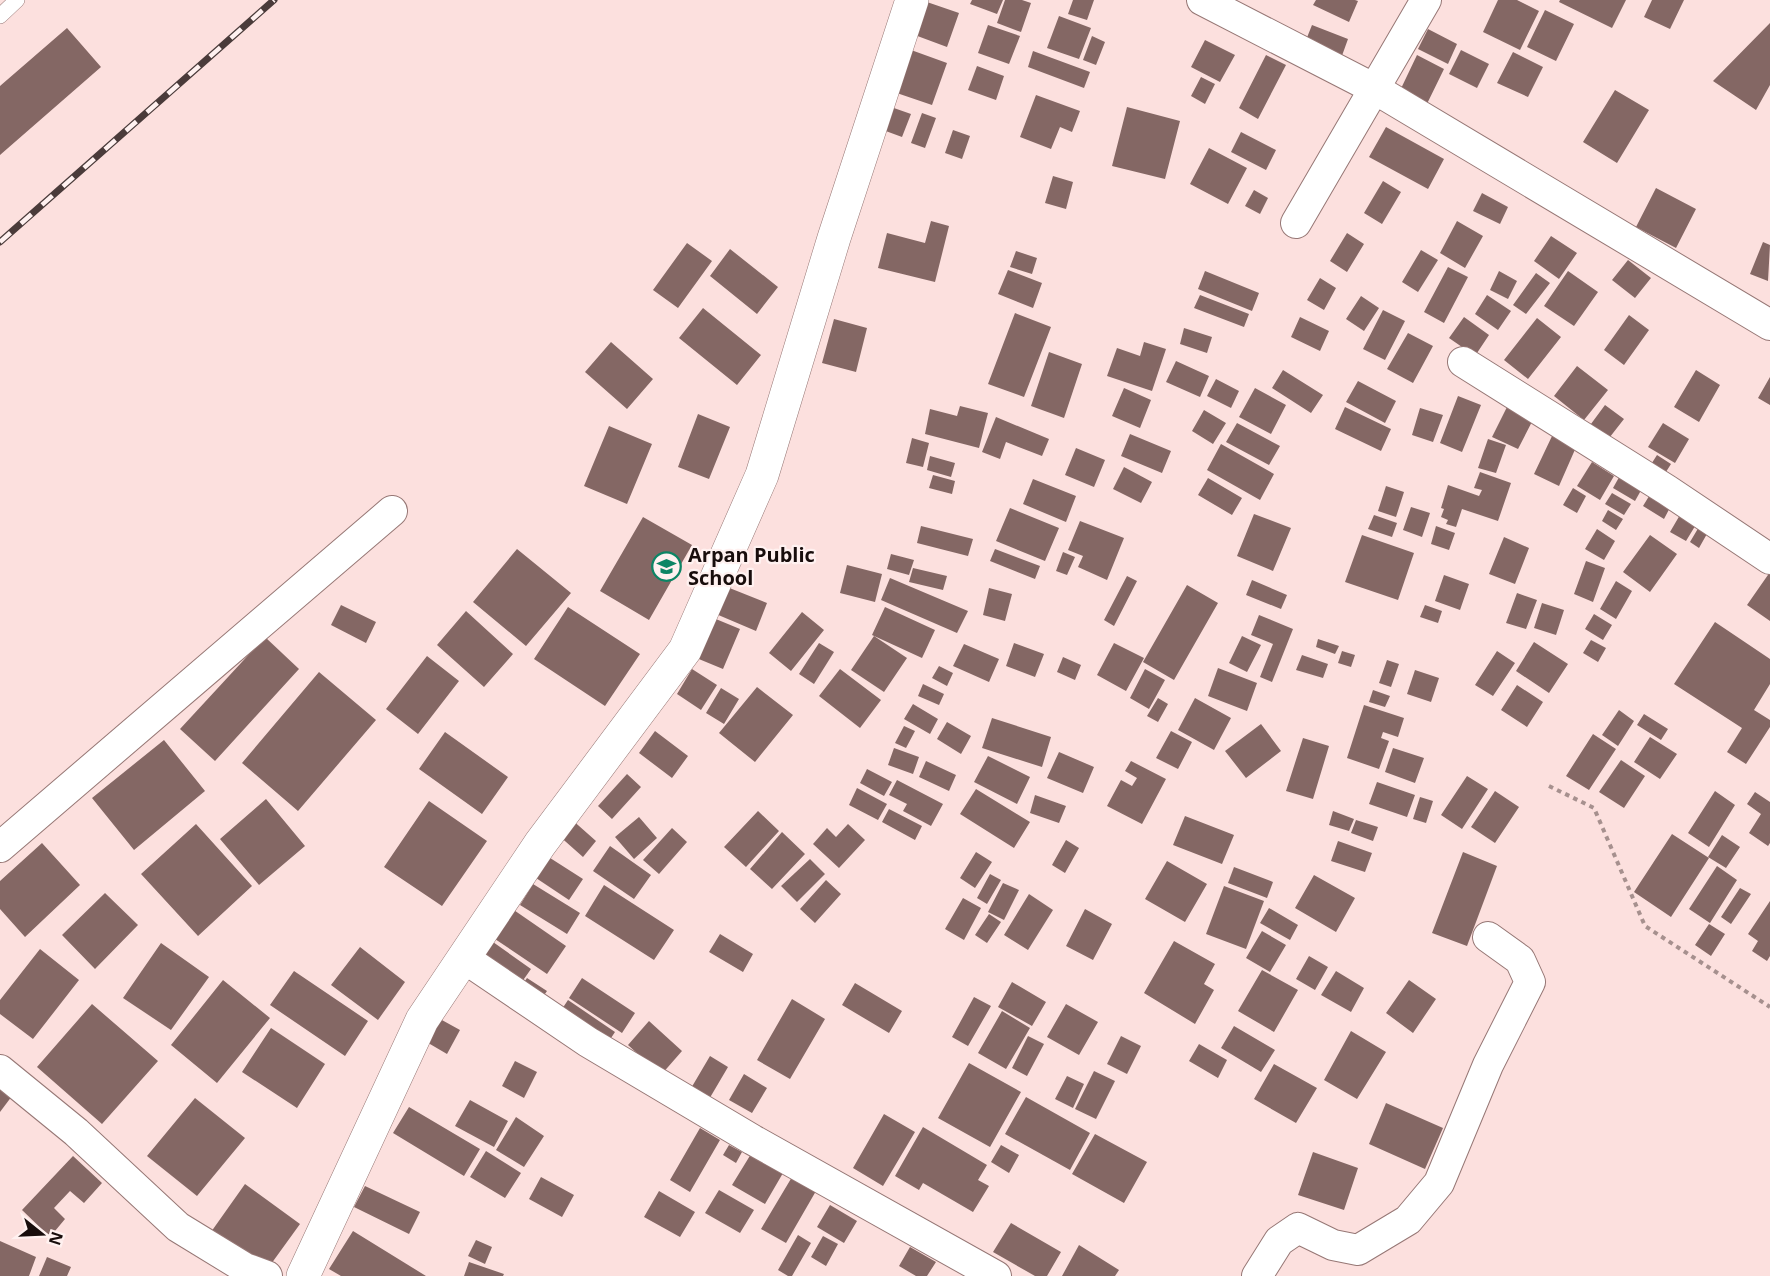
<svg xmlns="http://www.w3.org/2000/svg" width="1770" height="1276" viewBox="0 0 1770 1276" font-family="'Open Sans',sans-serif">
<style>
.building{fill:#846764}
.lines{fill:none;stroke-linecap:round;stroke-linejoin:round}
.service-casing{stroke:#967775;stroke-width:16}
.minor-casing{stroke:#967775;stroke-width:32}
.tertiary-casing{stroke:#967775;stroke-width:34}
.path{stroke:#a6908e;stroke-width:4;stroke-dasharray:4.5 4.5;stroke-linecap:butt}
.service{stroke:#fff;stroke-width:15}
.minor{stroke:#fff;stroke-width:30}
.tertiary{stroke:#fff;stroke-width:33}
.rail-casing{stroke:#4a3b3a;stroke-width:7}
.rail{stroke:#fff1f0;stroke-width:4.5;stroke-dasharray:14;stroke-linecap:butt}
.labels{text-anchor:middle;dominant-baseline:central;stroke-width:4.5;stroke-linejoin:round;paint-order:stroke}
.poi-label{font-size:20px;font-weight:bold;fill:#180d0c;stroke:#fff1f0;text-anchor:start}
</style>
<rect width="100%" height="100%" fill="#fce0de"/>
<path class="building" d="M972 0H1003L997 14 970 4Z
M1005 0H1022L1031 3 1021 32 997 23Z
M1073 0H1094L1087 20 1068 14Z
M1316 0H1355L1358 1 1349 22 1313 5Z
M1498 0H1517L1539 11 1520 50 1483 32Z
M1560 0H1626L1612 28 1559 2Z
M1652 0H1684L1670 29 1644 17Z
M924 1 959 13 947 47 912 34Z
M1545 10 1574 24 1556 61 1527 47Z
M1059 16 1091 28 1079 59 1047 48Z
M1770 23V85L1756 110 1713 81Z
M988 25 1020 36 1009 64 978 53Z
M1312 25 1348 39 1339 64 1302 50Z
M67 28 101 67 0 155V86Z
M1428 29 1457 44 1448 64 1418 49Z
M1092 36 1105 42 1096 65 1083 60Z
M1205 40 1235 55 1220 82 1191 67Z
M900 46 947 63 932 105 885 89Z
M1461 50 1489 64 1477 88 1449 74Z
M1033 51 1090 72 1084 88 1028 67Z
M1513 52 1543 67 1528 97 1497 83Z
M1266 55 1286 65 1258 119 1239 108Z
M1417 55 1444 69 1423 112 1396 99Z
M977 66 1004 76 996 100 968 90Z
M1201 77 1215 84 1205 104 1191 96Z
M1615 90 1649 110 1617 163 1583 142Z
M1036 95 1080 111 1072 132 1060 127 1051 149 1020 137Z
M891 107 911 114 902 137 883 130Z
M1127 107 1180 121 1165 179 1112 166Z
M922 113 936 118 925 148 911 143Z
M1386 127 1444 159 1428 189 1369 157Z
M953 130 970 136 962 159 945 153Z
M1241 132 1276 150 1266 170 1231 152Z
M1209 148 1247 168 1228 204 1190 184Z
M1053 176 1073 182 1066 209 1045 203Z
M1383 181 1401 192 1382 224 1364 213Z
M1656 188 1696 209 1676 248 1636 227Z
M1254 190 1268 198 1260 214 1245 206Z
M1482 193 1508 207 1500 224 1473 211Z
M931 221 949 226 935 282 878 268 887 233 925 243Z
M1457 221 1483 236 1465 268 1440 253Z
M1347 233 1364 244 1347 272 1330 261Z
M1551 236 1577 253 1559 279 1534 261Z
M1763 242 1770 245 1768 281 1750 274Z
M687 243 712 261 678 308 653 290Z
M730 249 778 287 757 314 710 276Z
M1421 250 1438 260 1418 292 1402 282Z
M1016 251 1037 258 1032 274 1010 267Z
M1628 260 1651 278 1635 298 1612 280Z
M1448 267 1468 277 1444 323 1424 312Z
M1008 270 1042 283 1033 308 998 294Z
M1205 271 1259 293 1252 311 1198 289Z
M1499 271 1517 281 1508 299 1490 290Z
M1568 271 1598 292 1574 326 1544 306Z
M1536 273 1550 283 1526 314 1513 305Z
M1320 278 1336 288 1324 310 1307 300Z
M1200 295 1249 314 1244 327 1194 308Z
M1487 295 1511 311 1498 330 1475 314Z
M1361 296 1379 308 1364 331 1346 319Z
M703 308 761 355 737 385 679 338Z
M1383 310 1405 321 1385 360 1363 349Z
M1015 313 1051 327 1024 397 988 384Z
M1629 315 1649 330 1624 365 1604 350Z
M1300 317 1329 331 1320 351 1291 337Z
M1464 317 1489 335 1475 356 1449 338Z
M1537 318 1561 337 1528 379 1504 360Z
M834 319 867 328 856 372 822 363Z
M1184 328 1212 337 1207 353 1180 344Z
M1408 333 1433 346 1413 383 1387 369Z
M611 342 653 379 627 409 585 372Z
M1144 342 1166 349 1152 391 1107 376 1117 348 1140 356Z
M1049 352 1082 364 1064 418 1031 406Z
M1176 361 1209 376 1200 397 1166 382Z
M1577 366 1608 390 1584 420 1554 396Z
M1283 370 1323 395 1311 413 1272 388Z
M1696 370 1720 385 1699 422 1674 407Z
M1770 377V405L1758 398Z
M1216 379 1239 391 1231 408 1207 396Z
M1358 381 1396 401 1385 423 1346 402Z
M1124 388 1151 400 1140 428 1112 416Z
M1255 388 1286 405 1271 434 1239 417Z
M1458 396 1481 405 1462 452 1440 443Z
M1511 399 1537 412 1518 449 1492 437Z
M1605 405 1624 419 1606 442 1588 428Z
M960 406 988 413 979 448 925 434 930 409 957 416Z
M1345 407 1391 429 1381 451 1335 429Z
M1420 408 1443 415 1433 442 1412 435Z
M1204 410 1226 423 1213 444 1192 431Z
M698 414 730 427 709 479 678 467Z
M996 417 1049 439 1042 456 1006 442 1000 459 982 452Z
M1237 423 1280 446 1269 465 1226 442Z
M1663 423 1689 439 1675 463 1648 447Z
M609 426 652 444 627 504 584 486Z
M1130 434 1171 451 1162 473 1121 456Z
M1553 434 1577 445 1559 486 1534 474Z
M912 438 929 443 923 467 906 463Z
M1488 439 1506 445 1496 473 1478 468Z
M1221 444 1274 474 1260 500 1207 470Z
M1076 448 1105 460 1094 487 1065 475Z
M1657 455 1671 464 1664 475 1650 466Z
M930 456 955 463 951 477 927 470Z
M1592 462 1614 476 1600 500 1577 486Z
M1124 467 1152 482 1141 503 1113 489Z
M1480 472 1511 483 1498 521 1462 509 1456 527 1446 524 1448 520 1441 517 1444 509 1441 508 1448 485 1479 496 1482 490 1474 488Z
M1622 472 1644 485 1635 501 1613 488Z
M933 475 955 481 952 494 929 488Z
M1208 478 1242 498 1232 515 1198 495Z
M1033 479 1076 496 1066 522 1023 504Z
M1386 486 1404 492 1396 517 1378 511Z
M1573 488 1586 496 1577 513 1563 505Z
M1654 488 1674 500 1664 519 1643 506Z
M1612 493 1631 504 1624 515 1605 504Z
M1411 507 1430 513 1422 537 1403 530Z
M1010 508 1059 528 1045 561 996 541Z
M1684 508 1700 518 1686 541 1670 532Z
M1608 510 1623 519 1616 530 1602 521Z
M1254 514 1291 528 1273 571 1237 556Z
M1374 515 1397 523 1392 537 1368 529Z
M643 517 692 545 649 620 600 591Z
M1703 520 1712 525 1699 548 1690 542Z
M1080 521 1124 538 1107 580 1078 567 1083 556 1068 550Z
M921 526 973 539 968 556 917 543Z
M1436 526 1455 533 1449 550 1431 544Z
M1597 529 1615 541 1604 560 1585 549Z
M1362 535 1414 553 1398 600 1345 582Z
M1650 535 1677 554 1650 592 1623 572Z
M1504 537 1529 548 1515 584 1489 574Z
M517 549 571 593 526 646 473 602Z
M995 549 1040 566 1035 579 990 561Z
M1063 552 1075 557 1067 575 1056 571Z
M891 554 914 560 909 575 887 569Z
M1586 561 1605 568 1593 602 1574 594Z
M847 565 882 574 875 602 840 593Z
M913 568 947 576 943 590 909 582Z
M1770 572V621L1747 605Z
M1444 575 1469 584 1460 610 1435 601Z
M1127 576 1137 581 1114 626 1104 620Z
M890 578 968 611 957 633 881 600Z
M1252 580 1287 595 1281 609 1246 595Z
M1616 581 1632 591 1616 619 1600 609Z
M1187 585 1218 603 1174 680 1143 662Z
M727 587 767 603 756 631 716 614Z
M989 588 1012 594 1005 621 983 615Z
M1517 593 1537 600 1526 629 1506 623Z
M1542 603 1564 610 1556 635 1534 628Z
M341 605 376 622 366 643 331 625Z
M1425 605 1442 611 1438 623 1420 617Z
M568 607 640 654 605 706 534 659Z
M885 607 935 630 922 658 872 635Z
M466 611 513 654 484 687 437 645Z
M802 612 824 630 791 671 769 653Z
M1594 614 1612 625 1603 640 1585 629Z
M1259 615 1293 629 1272 682 1260 677 1273 644 1251 635Z
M711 617 740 629 723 669 694 657Z
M1715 622 1770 659V684L1754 710 1770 720V727L1746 764 1727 752 1742 728 1674 684Z
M874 636 907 658 884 692 851 670Z
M1242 636 1261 645 1247 672 1229 663Z
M265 637 299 669 215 761 180 729Z
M1318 639 1339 646 1335 654 1316 647Z
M1591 640 1606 648 1598 662 1583 653Z
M1534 642 1568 664 1549 693 1516 671Z
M819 643 834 652 814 684 799 674Z
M1014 643 1044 654 1035 677 1006 666Z
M1114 643 1144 658 1126 691 1097 675Z
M964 644 999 659 989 682 953 666Z
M1342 651 1355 655 1351 667 1338 663Z
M1497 651 1515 663 1493 696 1475 685Z
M1302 655 1328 664 1323 678 1296 670Z
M427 656 459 681 418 734 386 709Z
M1063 657 1081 665 1075 680 1057 672Z
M1387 660 1399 664 1391 687 1379 683Z
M939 666 953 673 947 686 932 678Z
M1218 668 1257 683 1247 711 1208 696Z
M692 669 717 685 701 710 677 694Z
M840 669 881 700 860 728 819 696Z
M1145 669 1165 680 1149 709 1130 698Z
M1415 670 1439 678 1431 702 1407 694Z
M319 672 376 720 298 811 242 763Z
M923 684 944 694 939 705 918 696Z
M1517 685 1543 702 1527 727 1501 710Z
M757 687 793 715 755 762 719 733Z
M721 688 739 699 724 724 706 713Z
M1373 690 1390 696 1385 707 1369 702Z
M1158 698 1168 704 1158 722 1147 716Z
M1195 698 1231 718 1214 750 1178 730Z
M913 704 938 719 930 734 904 719Z
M1364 705 1404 718 1398 737 1383 732 1381 738 1389 741 1379 769 1347 758Z
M1619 710 1634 721 1618 746 1602 735Z
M1644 714 1668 729 1661 740 1637 725Z
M992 718 1051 737 1042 767 982 748Z
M947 722 971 736 961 754 937 739Z
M1261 724 1281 751 1246 778 1225 751Z
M904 726 915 731 906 748 895 743Z
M655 731 688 756 672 778 639 753Z
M1171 731 1192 742 1178 769 1156 758Z
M445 732 508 777 482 814 419 769Z
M1593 734 1616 749 1589 790 1566 776Z
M1650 737 1677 754 1660 779 1634 762Z
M1303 738 1329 746 1313 799 1286 791Z
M164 740 205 791 134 850 92 798Z
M894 748 919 757 913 774 888 765Z
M1393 748 1424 758 1415 783 1385 772Z
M1059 752 1094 767 1083 793 1047 778Z
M988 756 1030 777 1017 804 974 782Z
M1621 760 1645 776 1624 808 1599 792Z
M926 761 956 775 949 791 919 777Z
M1131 761 1166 779 1142 824 1107 806 1121 780 1132 786 1137 778 1125 771Z
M867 769 892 782 884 796 860 783Z
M627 774 641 787 612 819 598 806Z
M1467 776 1488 789 1462 829 1441 815Z
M897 780 943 804 931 826 903 811 907 804 889 795Z
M1377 782 1415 795 1407 817 1369 804Z
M857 788 887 804 878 820 849 805Z
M976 789 1030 822 1014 848 960 814Z
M1495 791 1519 807 1495 843 1471 827Z
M1715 791 1735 805 1709 847 1688 833Z
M1755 792 1770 802V843L1768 846 1749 833 1761 814 1747 804Z
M1035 795 1066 806 1059 823 1030 813Z
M1420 797 1433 801 1426 823 1413 819Z
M266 799 305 846 259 885 220 839Z
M429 801 487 841 442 906 384 867Z
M889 809 922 826 915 840 882 822Z
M758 811 779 831 746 867 724 847Z
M1333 811 1354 819 1349 831 1329 825Z
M1185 816 1234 835 1222 864 1173 845Z
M639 817 657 838 634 859 615 837Z
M570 818 596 841 583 857 557 834Z
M1356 820 1378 827 1373 841 1351 833Z
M196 824 252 886 198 936 141 874Z
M848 824 865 840 839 868 813 844 827 828 836 837Z
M672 828 687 842 659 874 643 860Z
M782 832 805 854 772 889 750 869Z
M1672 834 1709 858 1671 917 1634 892Z
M1722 835 1740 847 1726 868 1708 857Z
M1066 840 1079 848 1065 873 1052 865Z
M1338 841 1372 853 1365 872 1331 861Z
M42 843 80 885 25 937 0 909V881Z
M610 846 651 875 634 899 593 871Z
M976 852 992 862 975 888 960 878Z
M1463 852 1497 866 1467 946 1432 933Z
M547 856 583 879 569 900 533 876Z
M810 859 825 874 797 902 781 886Z
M1167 861 1207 884 1185 922 1145 899Z
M1717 866 1737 880 1710 923 1689 909Z
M1234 867 1273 882 1267 898 1228 883Z
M990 874 1001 880 987 904 977 898Z
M1314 875 1355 898 1336 932 1295 908Z
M826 880 841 894 815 923 800 909Z
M1003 883 1019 890 1004 920 988 912Z
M533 884 580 913 567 934 520 905Z
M604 885 674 930 654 960 585 916Z
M1224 886 1264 901 1246 949 1206 934Z
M1740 888 1751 894 1731 924 1721 917Z
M105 893 138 925 95 969 62 935Z
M1029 894 1053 910 1028 950 1004 935Z
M963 898 981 908 964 940 945 929Z
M1770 901V956L1767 961 1752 951 1758 941 1748 934Z
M508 906 566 946 547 974 489 935Z
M1269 908 1298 925 1290 940 1260 923Z
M1085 909 1112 924 1093 960 1066 946Z
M989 914 1001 922 987 943 975 935Z
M1709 924 1725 934 1711 956 1695 945Z
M1262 931 1286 945 1270 972 1246 958Z
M720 934 753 954 743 972 709 952Z
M1174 941 1215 964 1204 984 1214 990 1195 1024 1144 993Z
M493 942 531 969 519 986 481 960Z
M161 943 209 977 171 1030 123 998Z
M360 947 405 982 378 1020 331 985Z
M40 949 79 980 33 1039 0 1014V1000Z
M1309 956 1328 967 1315 990 1296 979Z
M1262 970 1298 990 1274 1032 1238 1011Z
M294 971 368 1021 345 1056 270 1005Z
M1336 971 1364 988 1351 1012 1321 995Z
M527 978 547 991 538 1004 518 991Z
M582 978 635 1013 622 1033 569 998Z
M223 980 270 1018 217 1083 171 1045Z
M1409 980 1436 999 1413 1033 1386 1013Z
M1012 982 1046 1002 1032 1026 998 1007Z
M855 983 902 1011 889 1033 842 1005Z
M974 997 991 1006 968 1046 952 1037Z
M792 999 825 1019 790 1079 757 1060Z
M568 1000 615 1032 605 1047 558 1015Z
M92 1004 158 1061 102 1124 37 1067Z
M1066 1004 1098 1022 1079 1055 1047 1037Z
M1002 1011 1030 1028 1006 1069 978 1053Z
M431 1014 460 1030 447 1054 418 1037Z
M649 1021 682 1051 661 1075 628 1045Z
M1234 1026 1275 1050 1261 1072 1221 1048Z
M271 1028 325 1064 297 1108 242 1072Z
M1351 1031 1386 1052 1357 1099 1324 1080Z
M1028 1036 1044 1044 1027 1076 1012 1068Z
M1121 1036 1141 1046 1127 1074 1107 1064Z
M1199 1044 1227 1060 1218 1078 1189 1061Z
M710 1056 728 1067 708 1101 690 1090Z
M515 1061 537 1072 524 1098 502 1086Z
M969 1063 1021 1092 990 1147 938 1118Z
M1274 1064 1317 1088 1296 1123 1254 1099Z
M1094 1071 1115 1081 1096 1119 1075 1109Z
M744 1074 767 1088 752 1113 729 1100Z
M1067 1076 1084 1084 1073 1108 1055 1099Z
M0 1086 12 1096 0 1112Z
M1026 1097 1090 1133 1070 1170 1005 1134Z
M195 1098 245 1138 197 1196 147 1156Z
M470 1100 508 1121 494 1147 455 1126Z
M1386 1103 1443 1128 1425 1169 1369 1144Z
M409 1107 480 1149 464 1176 393 1133Z
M884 1114 915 1132 883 1186 853 1168Z
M516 1117 544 1136 524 1167 496 1150Z
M923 1127 987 1165 978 1180 989 1186 973 1212 923 1183 919 1190 895 1176Z
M700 1128 720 1140 690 1192 670 1180Z
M1095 1134 1147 1162 1124 1203 1072 1174Z
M729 1145 742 1152 736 1163 723 1155Z
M1001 1145 1019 1155 1009 1173 991 1162Z
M486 1151 521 1173 505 1198 470 1177Z
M1313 1152 1358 1168 1344 1210 1298 1195Z
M751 1154 783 1173 765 1204 732 1185Z
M73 1156 102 1183 84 1203 70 1191 54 1208 65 1219 50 1237 22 1210Z
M541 1177 574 1195 562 1217 529 1199Z
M792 1177 816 1191 786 1243 761 1229Z
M245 1184 300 1224 266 1271 211 1232Z
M365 1186 420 1212 409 1234 354 1207Z
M719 1190 754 1210 740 1233 705 1213Z
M659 1191 695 1212 680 1237 644 1217Z
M830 1205 857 1221 844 1243 817 1227Z
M1011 1223 1061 1252 1047 1276H1035L993 1252Z
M353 1231 426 1276H341L329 1269Z
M798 1235 811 1243 792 1276H788L778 1270Z
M823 1236 838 1244 826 1266 811 1257Z
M476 1240 492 1247 485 1264 468 1256Z
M0 1241 36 1257 29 1276H0Z
M1079 1245 1119 1270 1115 1276H1062Z
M910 1247 936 1262 927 1276H916L899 1266Z
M47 1257 71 1267 67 1276H39Z
M469 1262 504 1274 503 1276H464Z"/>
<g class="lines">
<defs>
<path id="service" d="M0 16 17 0"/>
<path id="minor" d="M1202 0 1375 89 1770 325
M1296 223 1426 0
M1463 362 1667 490 1770 559
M0 847 392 511
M464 958 588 1042 753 1140 996 1276
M0 1070 76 1132 178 1227 245 1268 267 1276
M1257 1276 1279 1241 1298 1228 1333 1245 1358 1250 1408 1220 1439 1183 1488 1065 1530 982 1520 960 1488 937"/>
<path id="tertiary" d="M303 1276 422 1020 540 844 685 650 762 475 834 238 912 0"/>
</defs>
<use href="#service" class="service-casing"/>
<use href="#minor" class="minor-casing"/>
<use href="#tertiary" class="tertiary-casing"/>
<path class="path" d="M1549 786 1594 808 1645 926 1770 1007"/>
<use href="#service" class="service"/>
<use href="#minor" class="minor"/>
<use href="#tertiary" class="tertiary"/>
<defs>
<path id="rail" d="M0 242 274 0"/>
</defs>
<use href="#rail" class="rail-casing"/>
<use href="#rail" class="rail"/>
</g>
<defs>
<symbol id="school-ring" viewBox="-11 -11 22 22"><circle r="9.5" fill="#fff1f0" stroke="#0c8565" stroke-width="1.5"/><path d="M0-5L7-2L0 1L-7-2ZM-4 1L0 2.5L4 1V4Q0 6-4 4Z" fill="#0c8565"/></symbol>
</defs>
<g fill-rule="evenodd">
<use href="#school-ring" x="650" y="550" width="33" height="33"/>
</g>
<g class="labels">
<g class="poi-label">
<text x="688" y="554">Arpan Public<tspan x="688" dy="23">School</tspan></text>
</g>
</g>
<g transform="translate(42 1234) rotate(108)" stroke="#fff1f0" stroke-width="4.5" paint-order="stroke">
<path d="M0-4.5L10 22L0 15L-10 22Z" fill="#180d0c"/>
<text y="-9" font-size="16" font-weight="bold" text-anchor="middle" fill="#180d0c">N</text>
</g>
</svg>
